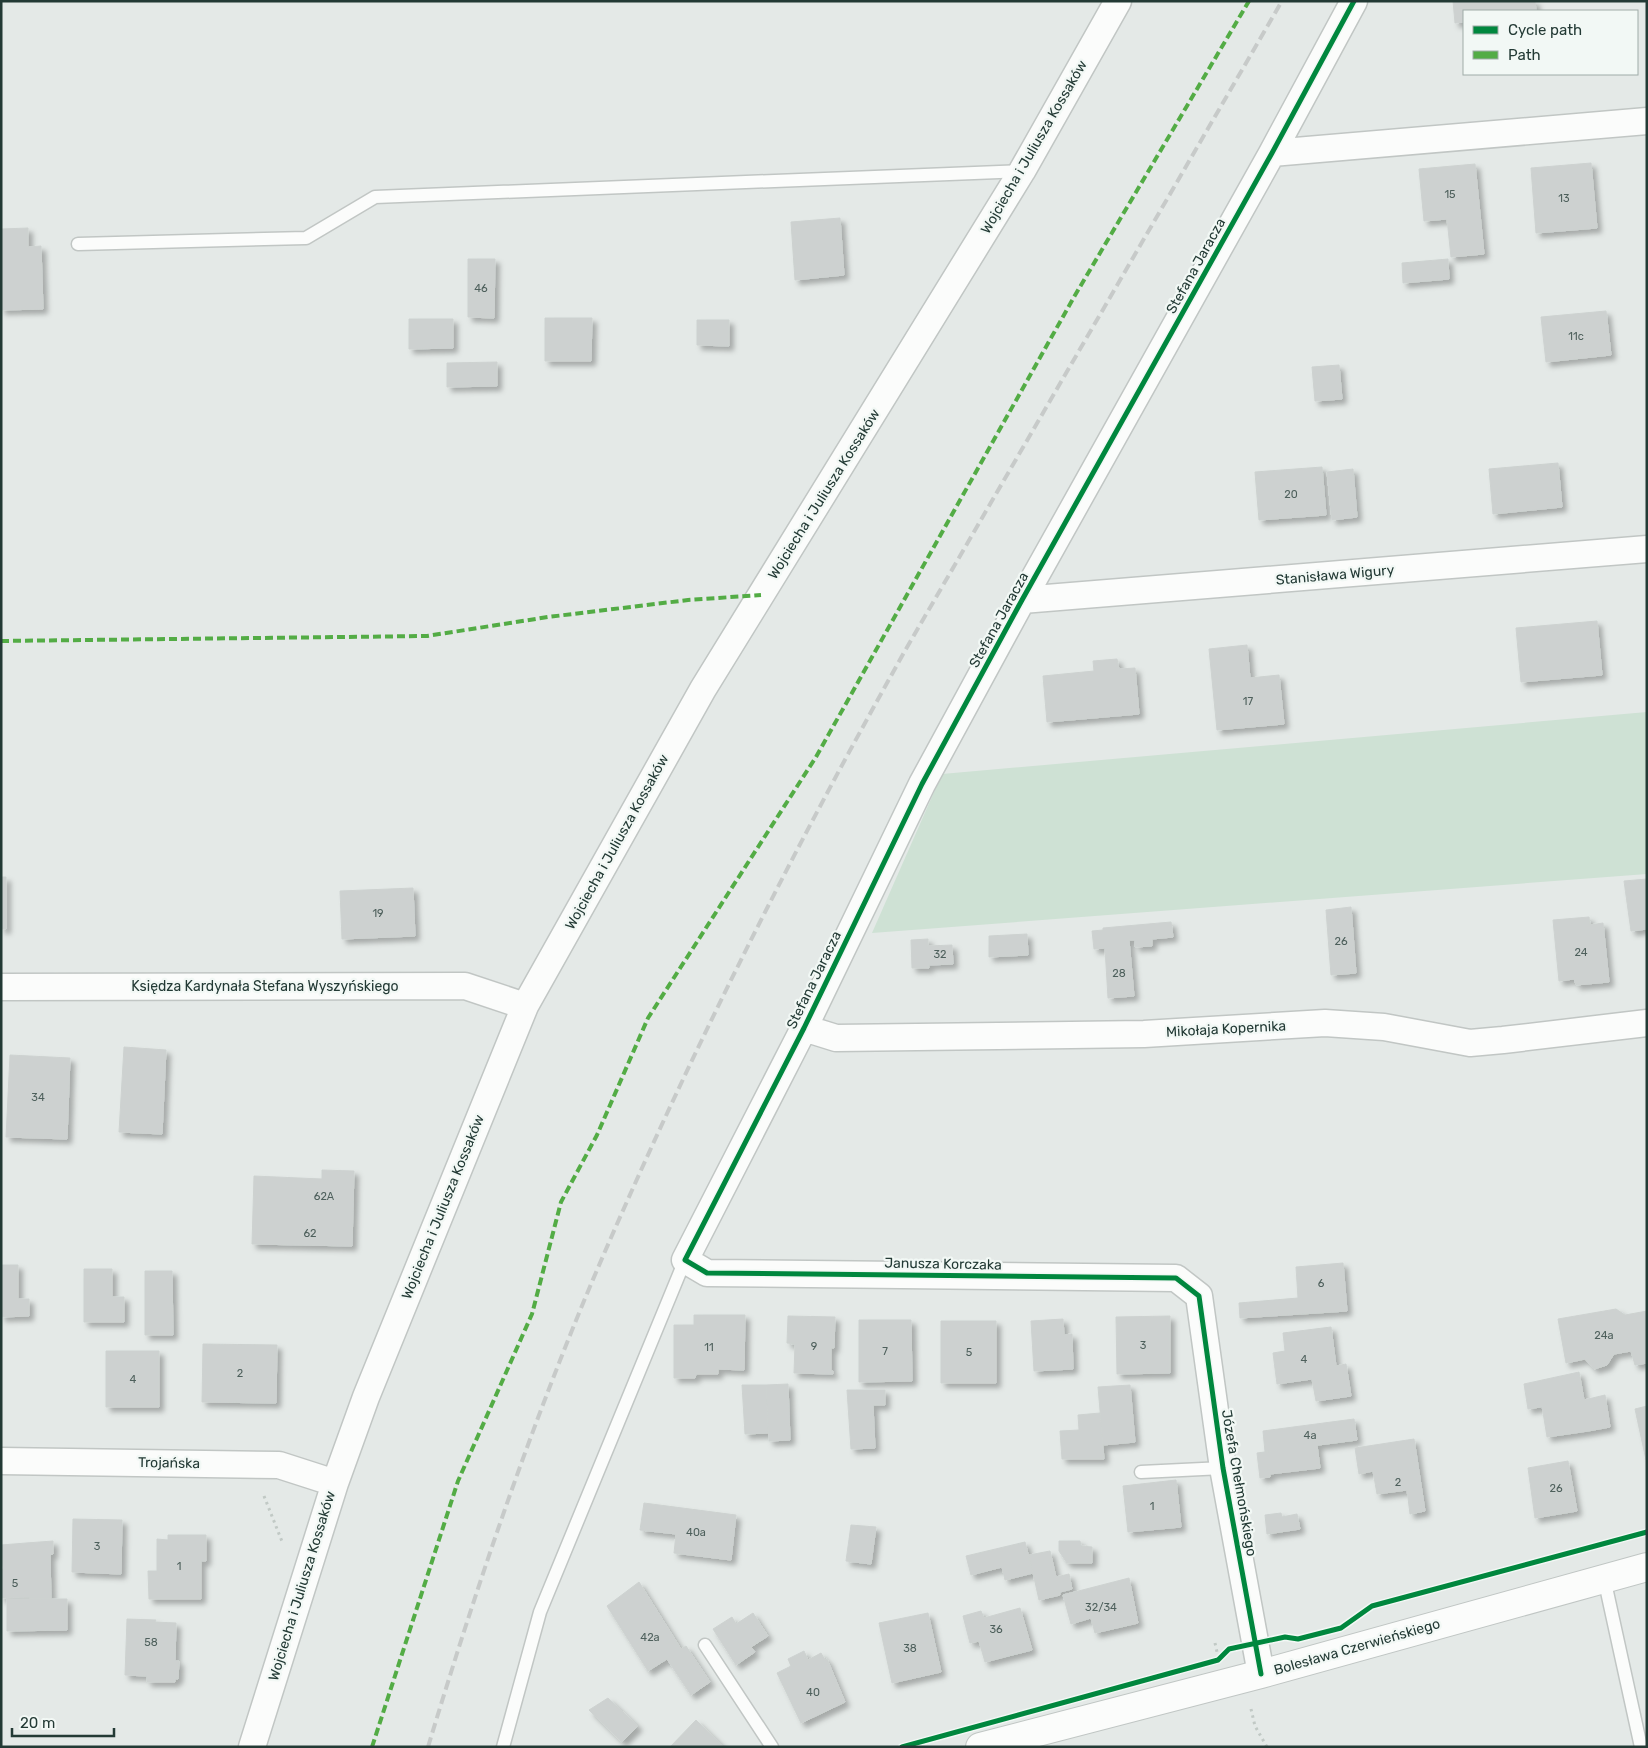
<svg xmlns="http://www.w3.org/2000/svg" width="1648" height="1748" viewBox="0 0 1648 1748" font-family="Rubik,sans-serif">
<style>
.green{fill:#cee1d4}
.building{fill:#cdd1d0;stroke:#cdd2d0;filter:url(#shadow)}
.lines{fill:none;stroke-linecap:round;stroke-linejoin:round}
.lane-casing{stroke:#c1c6c4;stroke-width:15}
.street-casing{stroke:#c1c6c4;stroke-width:29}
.secondary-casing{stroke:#c0c6c4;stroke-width:30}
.path{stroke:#c1c9c5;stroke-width:3;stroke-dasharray:2.5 4;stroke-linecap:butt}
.lane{stroke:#fbfcfb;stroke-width:12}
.street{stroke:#fbfcfb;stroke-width:26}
.secondary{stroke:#fbfcfb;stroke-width:28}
.rail{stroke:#c7cac9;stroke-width:4;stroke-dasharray:10 5;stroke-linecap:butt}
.quiet{stroke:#53ac45;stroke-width:4;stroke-dasharray:8 4;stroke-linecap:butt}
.cycleway-casing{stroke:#f2f8f5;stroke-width:8}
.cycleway{stroke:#00873e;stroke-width:5}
.labels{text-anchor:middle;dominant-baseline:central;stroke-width:4.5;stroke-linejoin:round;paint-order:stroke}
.number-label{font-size:11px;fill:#4e605c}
.street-label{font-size:14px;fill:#233a35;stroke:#f2f8f5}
</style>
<defs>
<filter id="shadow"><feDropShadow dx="4.5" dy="4.5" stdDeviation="2.5" flood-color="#0004"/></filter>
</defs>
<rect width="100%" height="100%" fill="#e4e9e7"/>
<path class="green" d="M1647 712V874L872 933 942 774Z"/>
<path class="building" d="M1453 1H1535L1536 11H1464V22L1455 23Z
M1591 163 1597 228 1536 233 1531 168Z
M1475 164 1484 254 1451 257 1447 219 1424 221 1419 169Z
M840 218 844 275 795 280 791 222Z
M28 228V247L41 246 43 309 1 310V229Z
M468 259H495L494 318 468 317Z
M1448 259 1449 279 1403 283 1402 263Z
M1606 311 1611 355 1546 362 1541 317Z
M545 318H592L591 361H545Z
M409 319H453V348L409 349Z
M697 320H729V346L697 345Z
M497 362V386L447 387V363Z
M1339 365 1342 399 1315 401 1312 367Z
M1558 463 1562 507 1493 514 1489 469Z
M1322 467 1326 515 1259 520 1255 472Z
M1353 469 1357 517 1332 520 1327 472Z
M1597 621 1602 675 1521 682 1516 628Z
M1247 645 1250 678 1279 675 1284 724 1217 730 1209 649Z
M1117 659 1119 669 1135 668 1139 714 1047 722 1043 676 1094 671 1093 661Z
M1 877H6V929H1Z
M1647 879V929L1631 931 1624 881Z
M413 888 415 936 342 939 340 891Z
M1351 907 1356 973 1331 975 1326 910Z
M1589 917 1590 925 1603 923 1609 982 1576 985 1574 979 1559 981 1553 920Z
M1171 922 1173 937 1152 939V946L1135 947V940H1129L1134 996 1108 998 1105 948 1094 949 1092 931 1103 930V928Z
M1027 934 1028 955 989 957V936Z
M928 939V946L952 945 953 964 929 965V968H912L911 940Z
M124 1047 166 1050 162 1134 119 1132Z
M10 1055 70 1058 67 1139 6 1137Z
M322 1170 354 1171 352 1246 252 1244 254 1176 322 1179Z
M1343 1263 1347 1311 1240 1318 1239 1303 1298 1298 1296 1267Z
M1 1265H18V1299H29V1316L1 1317Z
M84 1269H112V1297H124V1322H84Z
M145 1271H172L173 1335H145Z
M1616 1309 1625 1315 1647 1311V1363L1635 1365 1631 1351 1614 1354 1607 1365 1594 1369 1585 1359 1566 1363 1558 1319Z
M694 1315H745L744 1370 718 1369V1374H696L695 1378H674V1325H694Z
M788 1316 835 1317 834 1348H831V1371H833V1374L794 1373 795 1344 787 1343Z
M1170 1316V1373L1117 1374 1116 1317Z
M1063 1319 1064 1335 1072 1334 1073 1369 1034 1371 1031 1321Z
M859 1320H911L912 1381 859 1382Z
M941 1321H996V1383H941Z
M1331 1327 1336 1366 1346 1364 1351 1396 1316 1401 1312 1379 1277 1384 1273 1353 1285 1351 1283 1333Z
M203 1344 277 1345 276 1403 202 1402Z
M106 1351H159V1407H106Z
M1579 1372 1584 1400 1528 1409 1524 1384Z
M788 1384 790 1440 769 1441 766 1385Z
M742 1385H766L768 1433 745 1434Z
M1130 1385 1135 1442 1103 1445 1098 1387Z
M847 1390H885V1405H873L875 1448 851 1449Z
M1605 1395 1610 1427 1588 1431 1584 1400Z
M1584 1400 1588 1431 1547 1437 1542 1406Z
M1647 1406V1460H1646L1635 1409Z
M1100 1413 1104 1459H1062L1060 1431 1079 1430 1078 1415Z
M1354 1419 1357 1440 1265 1452 1263 1431Z
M1414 1439 1425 1511 1410 1514 1407 1490 1377 1494 1373 1471 1359 1474 1355 1448Z
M1317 1445 1320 1468 1270 1474V1477L1260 1478 1257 1453Z
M1568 1461 1577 1511 1535 1518 1528 1468Z
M1176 1480 1181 1527 1128 1532 1123 1486Z
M644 1503 736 1515 731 1560 674 1553 676 1534 640 1530Z
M1281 1513 1282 1517 1297 1514 1300 1529 1267 1534 1265 1515Z
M73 1519 122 1520 121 1574 72 1572Z
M851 1525 876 1527 871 1564 846 1561Z
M168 1535H206V1561H201V1599H149L148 1571H157V1539L168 1540Z
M53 1541V1554L50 1555 51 1599 30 1600 26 1543Z
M1059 1541H1080L1081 1546 1092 1547V1563H1067L1059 1551Z
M1025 1542 1033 1573 1005 1580 1002 1567 971 1575 966 1556Z
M26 1543 30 1597 1 1598V1569H3L1 1545Z
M1050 1551 1056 1577 1069 1574 1072 1589 1060 1592V1595L1039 1600 1029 1555Z
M1129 1578 1138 1623 1095 1633 1091 1618 1071 1624 1063 1595Z
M639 1582 681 1649 686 1646 710 1682 691 1695 667 1659 648 1671 607 1606Z
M7 1599H67V1630L7 1631Z
M1020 1608 1032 1650 985 1662 979 1641 970 1643 963 1616 981 1611 984 1618Z
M753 1613 768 1636 751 1647 755 1652 736 1665 713 1629 732 1617 736 1624Z
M928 1613 941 1672 892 1683 879 1623Z
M127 1619 156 1620 155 1622 176 1623 175 1661H179L178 1679H175V1682H147V1676L125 1675Z
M804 1651 808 1660 821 1653 825 1660 827 1659 845 1702 801 1723 777 1673 791 1666 788 1659Z
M608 1698 638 1726 622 1742 589 1710Z
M696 1720 724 1747H670Z"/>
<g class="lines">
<defs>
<path id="lane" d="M78 244 306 238 375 197 1022 171
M1141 1472 1223 1468
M1604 1578 1641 1747
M705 1645 772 1747
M503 1747 540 1612 685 1260"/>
<path id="street" d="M1272 153 1647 121
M1022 600 1647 549
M1 987 465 986 525 1006
M804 1028 836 1038 1144 1034 1325 1023 1384 1027 1470 1043 1503 1040 1647 1023
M1 1461 279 1465 335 1483
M1261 1674 1223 1468 1199 1296 1176 1278 707 1273 685 1260 804 1028 922 784 1022 600 1272 153 1354 1
M252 1747 335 1483 366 1397 525 1006 703 689 1022 171 1118 1"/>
<path id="secondary" d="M980 1747 1261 1674 1647 1567"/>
</defs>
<use href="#lane" class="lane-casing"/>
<use href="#street" class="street-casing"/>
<use href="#secondary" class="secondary-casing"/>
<path class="path" d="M264 1496 283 1544
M1215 1643 1217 1652
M1251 1709 1255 1726 1267 1747"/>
<use href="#lane" class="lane"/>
<use href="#street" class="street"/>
<use href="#secondary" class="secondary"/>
<path class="rail" d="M428 1747C477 1585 531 1425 597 1270 689 1056 792 852 906 649L1282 1"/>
<path class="quiet" d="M1 641 427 636 548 617 688 600 761 595
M372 1747 458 1481 532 1314 561 1202 597 1135 648 1018 816 757 1074 297 1249 1"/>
<defs>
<path id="cycleway" d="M1261 1674 1223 1468 1199 1296 1176 1278 707 1273 685 1260 804 1028 922 784 1022 600 1272 153 1354 1
M902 1747 1218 1660 1229 1649 1285 1637 1298 1639 1341 1628 1372 1606 1647 1532"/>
</defs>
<use href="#cycleway" class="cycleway-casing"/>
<use href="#cycleway" class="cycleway"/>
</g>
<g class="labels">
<g class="number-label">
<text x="1450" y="194">15</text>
<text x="1564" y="198">13</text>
<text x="481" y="288">46</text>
<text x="1576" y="336">11c</text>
<text x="1291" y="494">20</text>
<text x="1248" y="701">17</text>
<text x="378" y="913">19</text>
<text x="1341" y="941">26</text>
<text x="1581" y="952">24</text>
<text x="940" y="954">32</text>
<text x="1119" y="973">28</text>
<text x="38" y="1097">34</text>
<text x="324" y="1196">62A</text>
<text x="310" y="1233">62</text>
<text x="1321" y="1283">6</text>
<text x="1604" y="1335">24a</text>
<text x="1143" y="1345">3</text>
<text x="814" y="1346">9</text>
<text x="709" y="1347">11</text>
<text x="885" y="1351">7</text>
<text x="969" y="1352">5</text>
<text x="1304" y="1359">4</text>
<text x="240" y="1373">2</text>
<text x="133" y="1379">4</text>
<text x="1310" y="1435">4a</text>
<text x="1398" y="1482">2</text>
<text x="1556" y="1488">26</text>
<text x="1152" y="1506">1</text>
<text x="696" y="1532">40a</text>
<text x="97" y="1546">3</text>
<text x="179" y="1566">1</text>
<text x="15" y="1583">5</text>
<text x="1101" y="1607">32/34</text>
<text x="996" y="1629">36</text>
<text x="650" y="1637">42a</text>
<text x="151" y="1642">58</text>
<text x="910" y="1648">38</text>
<text x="813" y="1692">40</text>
</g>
<g class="street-label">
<text transform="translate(1034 147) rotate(-60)">Wojciecha i Juliusza Kossaków</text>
<text transform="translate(1196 266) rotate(-61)">Stefana Jaracza</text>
<text transform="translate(824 494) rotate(-58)">Wojciecha i Juliusza Kossaków</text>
<text transform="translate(1335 575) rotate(-5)">Stanisława Wigury</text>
<text transform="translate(999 620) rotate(-61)">Stefana Jaracza</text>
<text transform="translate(617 842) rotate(-61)">Wojciecha i Juliusza Kossaków</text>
<text transform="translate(814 980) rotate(-64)">Stefana Jaracza</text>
<text x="265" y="986">Księdza Kardynała Stefana Wyszyńskiego</text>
<text transform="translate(1226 1029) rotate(-3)">Mikołaja Kopernika</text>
<text transform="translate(443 1207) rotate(-68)">Wojciecha i Juliusza Kossaków</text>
<text transform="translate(943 1264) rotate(1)">Janusza Korczaka</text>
<text transform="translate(169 1463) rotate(1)">Trojańska</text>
<text transform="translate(1239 1483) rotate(80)">Józefa Chełmońskiego</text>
<text transform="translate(302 1586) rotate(-73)">Wojciecha i Juliusza Kossaków</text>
<text transform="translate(1357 1647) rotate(-16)">Bolesława Czerwieńskiego</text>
</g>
</g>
<rect width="1648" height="1748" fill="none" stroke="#233a35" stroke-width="5"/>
<rect x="1463" y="10" width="175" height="65" fill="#f2f8f5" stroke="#9faca8"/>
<rect x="1473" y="26" width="25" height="8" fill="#00873e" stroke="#9faca8"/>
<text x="1508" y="35" font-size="15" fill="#233a35">Cycle path</text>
<rect x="1473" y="51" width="25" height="8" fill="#53ac45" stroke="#9faca8"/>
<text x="1508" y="60" font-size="15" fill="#233a35">Path</text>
<path d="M12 1728v8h102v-8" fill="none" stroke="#233a35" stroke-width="2.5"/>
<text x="20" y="1728" font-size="15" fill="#233a35" stroke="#f2f8f5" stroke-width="4" paint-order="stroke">20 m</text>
</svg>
